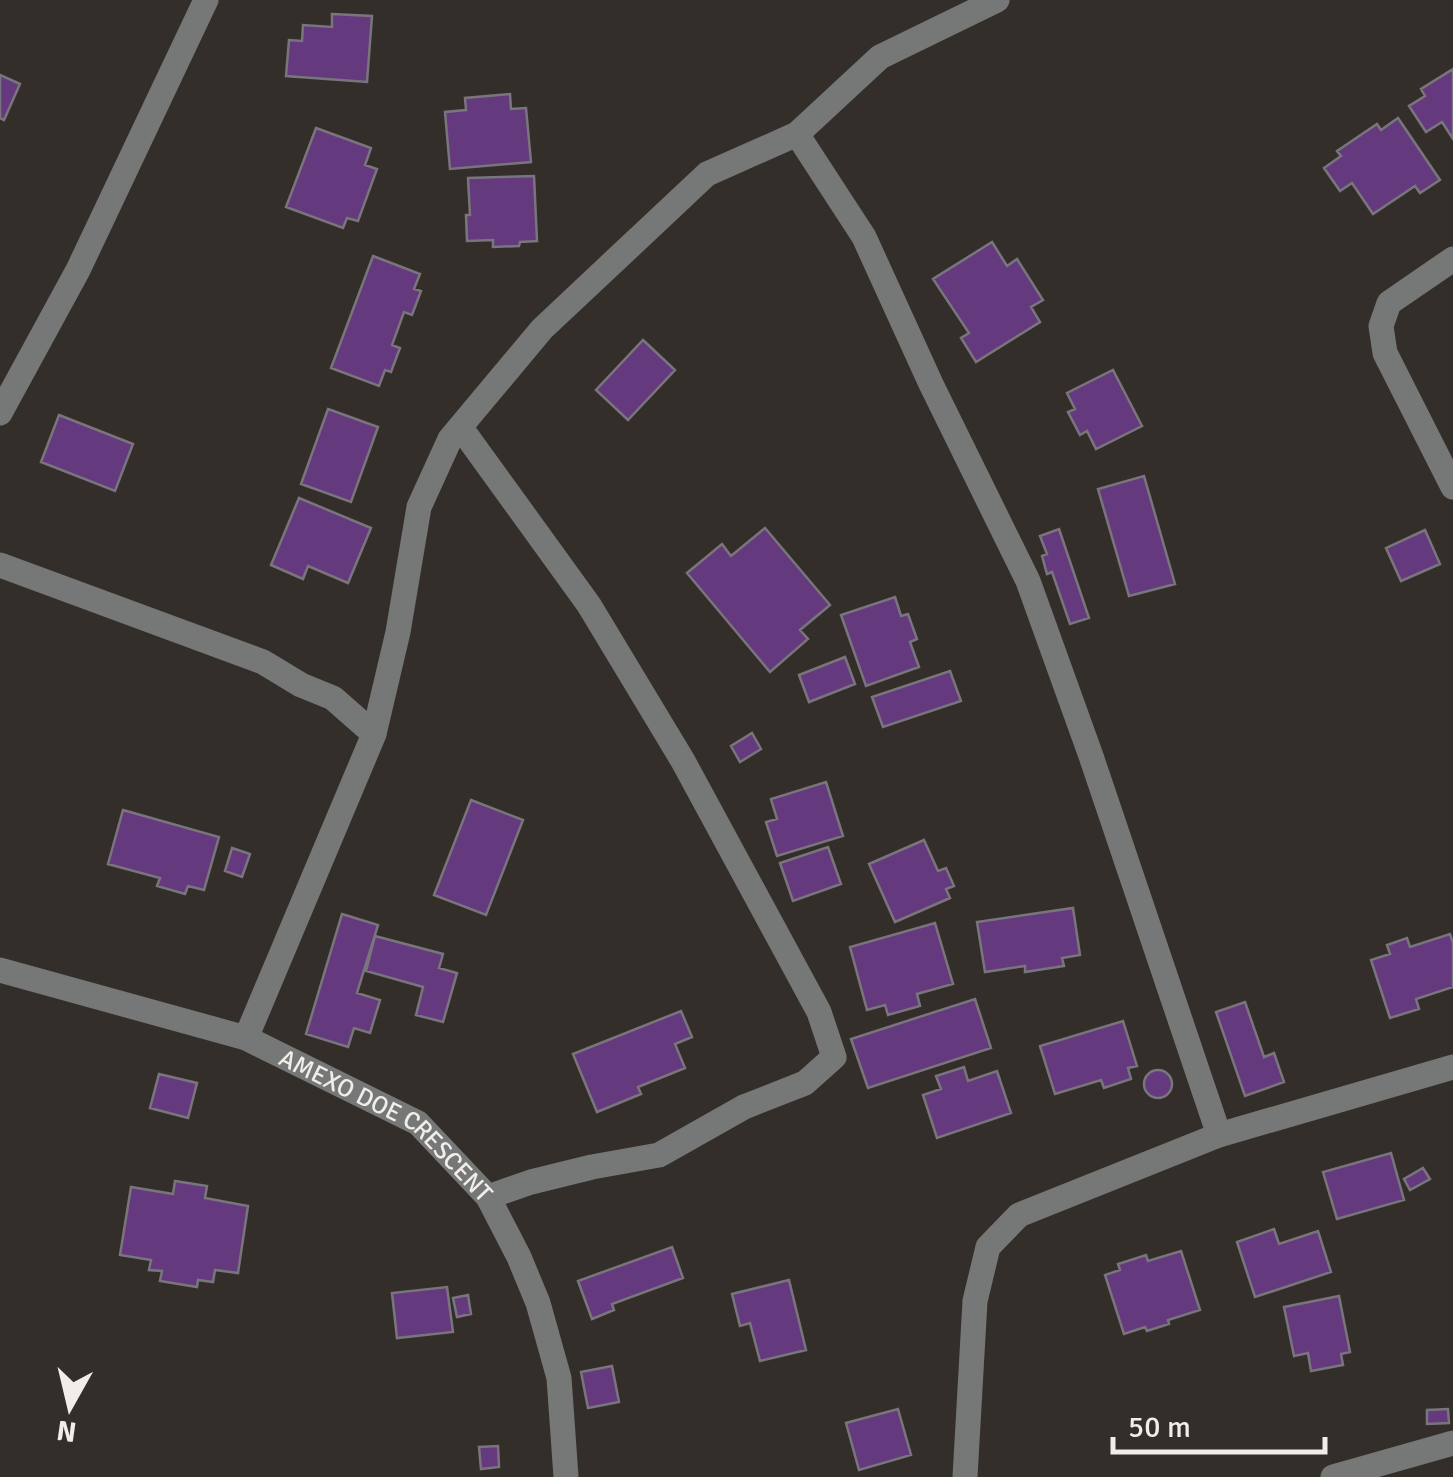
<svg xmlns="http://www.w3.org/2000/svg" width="1453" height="1477" viewBox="0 0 1453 1477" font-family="Signika,sans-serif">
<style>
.building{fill:#65397d;stroke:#79757c;stroke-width:2.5}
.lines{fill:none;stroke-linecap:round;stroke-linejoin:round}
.minor{stroke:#757876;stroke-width:25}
.labels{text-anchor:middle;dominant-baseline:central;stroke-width:9;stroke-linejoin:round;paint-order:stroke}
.street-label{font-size:25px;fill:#f1edea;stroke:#342e2a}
</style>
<rect width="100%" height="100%" fill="#342e2a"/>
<path class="building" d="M332 14 372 16 367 82 286 76 289 40 302 41 303 25 332 27Z
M1453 69V139L1442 122 1426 132 1409 106 1425 96 1421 89Z
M0 75 20 84 4 120 0 118Z
M510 94 511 109 526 108 531 162 450 169 445 112 466 110 465 98Z
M1398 118 1440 180 1420 193 1415 186 1373 214 1352 183 1340 191 1324 168 1341 156 1337 151 1377 124 1381 130Z
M316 128 371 148 365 165 377 169 358 221 347 218 343 228 286 207Z
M534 176 537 241 520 242 519 246 493 247V240L467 241 466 215H470L468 178Z
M992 242 1007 266 1017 259 1043 300 1031 307 1040 322 976 362 961 338 969 333 933 279Z
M373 256 420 274 414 289 421 291 412 315 404 312 392 345 400 348 391 372 385 370 379 386 331 368Z
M643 340 675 370 628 420 596 390Z
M1113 370 1142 426 1096 449 1087 431 1080 435 1068 412 1075 409 1067 393Z
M328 409 378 427 351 502 301 484Z
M59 415 133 444 115 491 41 462Z
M1144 476 1175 584 1129 596 1098 489Z
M299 498 371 528 348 583 308 566 303 579 271 565Z
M765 528 830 605 800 630 808 639 770 672 687 573 722 544 731 556Z
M1059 529 1089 618 1070 624 1052 572 1047 574 1042 556 1047 554 1040 536Z
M1425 530 1440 564 1401 581 1386 548Z
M895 597 901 616 908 614 917 639 910 642 919 667 866 686 841 615Z
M845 657 855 684 809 702 799 675Z
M950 671 961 701 883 727 872 697Z
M752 733 761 749 740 762 731 746Z
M826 782 843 836 777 856 766 822 777 819 771 799Z
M471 800 523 820 486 915 434 895Z
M123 810 219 837 204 890 188 886 185 894 157 886 160 878 108 864Z
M924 840 938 871 946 868 954 886 946 889 950 898 895 922 869 864Z
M828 847 841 884 793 901 780 863Z
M232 848 250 854 242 877 225 871Z
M1073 908 1080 955 1062 958 1064 966 1025 972V966L985 972 977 922Z
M342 914 378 925 357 993 380 1000 370 1033 354 1028 348 1047 306 1034Z
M935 923 953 984 917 994 920 1006 888 1015 885 1005 867 1010 850 947Z
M1450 934 1453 943V987L1416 999 1419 1009 1390 1018 1371 960 1390 954 1387 945 1407 938 1410 947Z
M375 936 443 954 439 968 457 973 443 1022 416 1015 423 987 366 971Z
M975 999 991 1048 868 1088 851 1039Z
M1245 1002 1264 1057 1274 1053 1284 1082 1245 1096 1216 1012Z
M681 1011 692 1037 675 1044 685 1068 638 1087 641 1094 597 1112 573 1054Z
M1123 1021 1137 1066 1128 1068 1131 1079 1104 1088 1101 1080 1055 1094 1040 1046Z
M964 1067 968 1081 997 1071 1011 1113 937 1138 923 1095 941 1089 936 1076Z
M1144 1084a14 14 0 1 1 28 0a14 14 0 1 1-28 0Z
M159 1074 197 1083 188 1118 150 1108Z
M1391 1153 1404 1200 1337 1219 1323 1172Z
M1423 1168 1430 1179 1410 1190 1404 1179Z
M175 1181 207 1186 205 1198 248 1206 238 1273 215 1270 213 1282 198 1280 197 1287 160 1281 162 1271 149 1270 151 1260 120 1255 131 1187 173 1194Z
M1274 1229 1279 1244 1318 1231 1331 1272 1255 1297 1237 1242Z
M672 1247 683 1278 612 1304 614 1310 592 1319 578 1281Z
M1181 1251 1200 1310 1168 1320 1169 1324 1147 1331 1145 1327 1124 1334 1105 1275 1120 1270 1118 1264 1146 1255 1148 1261Z
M789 1280 806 1350 760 1361 750 1323 740 1326 732 1294Z
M447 1287 453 1332 397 1338 392 1293Z
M468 1295 471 1314 457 1317 453 1298Z
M1339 1296 1350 1352 1341 1354 1343 1365 1311 1371 1308 1353 1294 1356 1284 1307Z
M612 1366 619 1402 588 1408 581 1372Z
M898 1409 911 1455 859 1470 846 1423Z
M1448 1409 1449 1423 1427 1424V1410Z
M498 1446 499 1467 481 1469 479 1447Z"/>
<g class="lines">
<g class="minor">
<path d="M797 134 864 237 931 384 1028 581 1091 756 1219 1135"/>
<path d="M1453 259 1389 303 1381 326 1385 353 1453 487"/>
<path d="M0 413 78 270 206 0"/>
<path d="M461 428 589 605 683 761 819 1012 834 1057 805 1083 744 1107 659 1155 592 1167 531 1182 488 1197"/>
<path d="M0 565 263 662 301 685 333 698 374 734"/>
<path id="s1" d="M0 970 246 1038 418 1123 488 1197 519 1257 538 1303 559 1378 566 1477"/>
<path d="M246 1038 374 734 398 632 419 507 450 439 542 329 707 174 797 134 880 57 997 0"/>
<path d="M965 1477 975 1301 988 1247 1019 1215 1219 1135 1453 1067"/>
<path d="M1333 1477 1453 1443"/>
</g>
</g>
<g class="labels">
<g class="street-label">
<text stroke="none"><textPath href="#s1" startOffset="422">AMEXO DOE CRESCENT</textPath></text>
</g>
</g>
<g transform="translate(70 1407) rotate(188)" stroke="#342e2a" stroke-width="8" paint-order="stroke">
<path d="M0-8L18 38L0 25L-18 38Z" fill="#f1edea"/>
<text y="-15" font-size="28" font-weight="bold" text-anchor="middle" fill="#f1edea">N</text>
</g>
<path d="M1113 1437v15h212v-15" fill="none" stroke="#f1edea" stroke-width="5"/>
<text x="1128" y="1437" font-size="30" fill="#f1edea" stroke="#342e2a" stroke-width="8" paint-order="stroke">50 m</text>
</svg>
